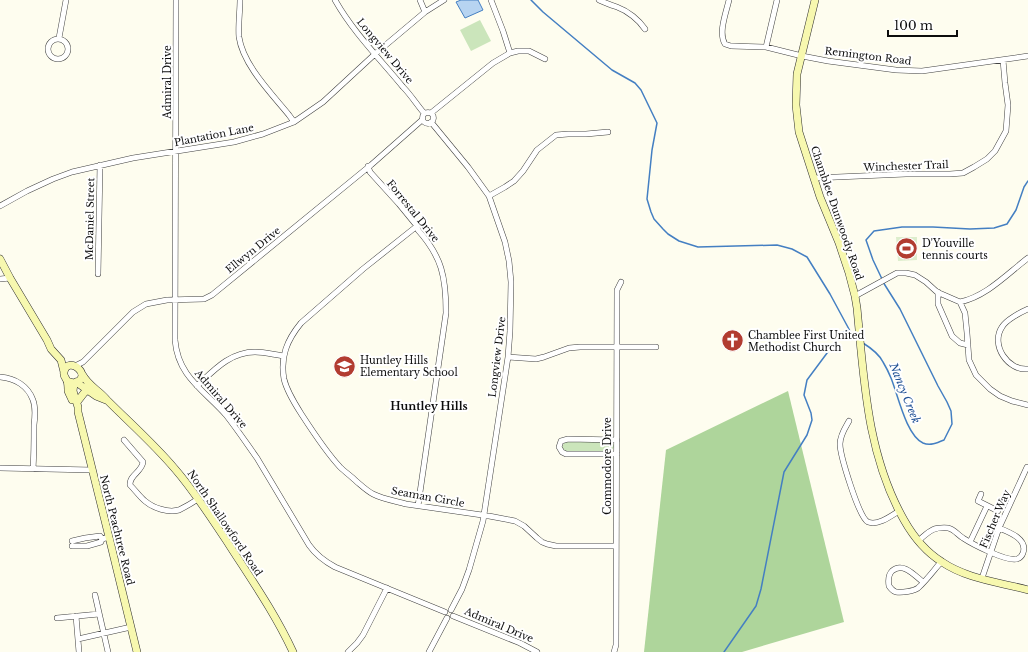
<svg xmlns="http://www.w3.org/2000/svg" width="1028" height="652" viewBox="0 0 1028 652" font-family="'Libre Baskerville',serif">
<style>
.green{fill:#cbe5bb}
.forest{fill:#aed59b}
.pitch{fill:#ddedcc}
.water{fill:#b7d4f1;stroke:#447fc2}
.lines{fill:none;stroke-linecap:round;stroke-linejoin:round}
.stream{stroke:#447fc2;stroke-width:1.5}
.street-casing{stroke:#404040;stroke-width:6}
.secondary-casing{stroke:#2f2f2f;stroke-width:8}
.street{stroke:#fff;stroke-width:5}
.secondary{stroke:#f7f8af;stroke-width:7}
.labels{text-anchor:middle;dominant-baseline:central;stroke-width:4;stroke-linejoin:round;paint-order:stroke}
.street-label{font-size:10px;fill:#0d0d0d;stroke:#fff}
.poi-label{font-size:10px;fill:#0d0d0d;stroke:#fff;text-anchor:start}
.water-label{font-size:11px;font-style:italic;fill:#215295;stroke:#fff}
.neighbourhood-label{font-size:11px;font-weight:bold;fill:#0d0d0d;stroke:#fff}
</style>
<rect width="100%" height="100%" fill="#fefdef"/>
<path class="green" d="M480 20 491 41 471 51 460 30Z
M566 442H611L614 445V447L611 451H565L563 450 562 447 564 443Z"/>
<path class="forest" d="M788 391 844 622 742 652H644L666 450Z"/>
<path class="pitch" d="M896 237H917V260L898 261Z"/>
<path class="water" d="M461 0H478L483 10 465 18 456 2Z"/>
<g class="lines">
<path class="stream" d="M531 0 543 12 612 70 635 83 641 90 657 123 652 150 647 199 651 212 654 219 663 229 668 234 679 241 698 247 777 245 792 249 807 257 830 294 850 331 853 335 857 339
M882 279 873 260 866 240 874 231 902 227H933L970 229 994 228 1007 224 1016 210 1024 187 1028 181
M863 343C871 348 879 354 883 362 886 367 889 373 891 378 898 395 906 435 923 443 930 446 937 443 944 440L952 424 951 411 947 402 938 386 900 309 883 282
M724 652 756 606 761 589 784 472 807 435 812 420 811 413 804 395 807 380 836 341 837 335 842 332 850 331"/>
<defs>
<path id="street" d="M176 0 175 340C178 377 204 390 226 415 237 429 247 444 257 458L309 545C316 555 324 561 335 567L445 612
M240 0C240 11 238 26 239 37 243 65 272 94 289 115L294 122
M335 0C353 32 380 59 403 87 411 95 417 105 424 113
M420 0 425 12
M491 0 503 31 510 53
M599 0C605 3 611 5 617 7 628 11 639 20 645 29
M729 0C726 13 718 33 725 44L731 46 766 47 777 0
M59 38 66 0
M48 49a10 10 0 1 1 20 0a10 10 0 1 1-20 0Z
M766 47 802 56 828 61 896 70 922 71 1028 56
M422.5 118a5.5 5.5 0 1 1 11 0a5.5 5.5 0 1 1-11 0Z
M431 113 493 63 510 53 518 51H529L545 59
M431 122 468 167 489 196 505 242 509 261 511 282 510 331 508 357 483 521 469 570 462 589 451 610
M368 166 370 172 399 204 417 226 418 230C442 257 446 277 446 313L418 506
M814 178 906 174H950L963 173 974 167 987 159 995 151 1006 131 1008 105 1005 83 1003 60
M489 196 505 187 514 181 523 171 537 150 556 135 568 134H586L608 132
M0 206 27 191 53 179 72 172 133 158 234 142 263 134 294 122 323 102 375 54 425 12 444 0
M417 226 363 269 301 323C287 340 280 357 284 379 287 392 295 404 302 415 313 432 326 452 340 467 345 472 351 476 356 481 362 486 367 491 373 494 383 499 395 501 406 504L489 516 515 521 524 526 537 538 542 542 547 544 556 546H616
M98 274 100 165
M0 279 10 278
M938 292V304L952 336 960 343 968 345
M855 296 897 273H906L915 275 926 282 937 292 960 302 965 313 967 333 969 360 976 375 990 389 1000 396 1012 401 1028 405
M960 302C987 296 1007 274 1028 258
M1028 309C1021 312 1006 320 1002 327 990 345 1008 371 1028 369
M508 357 536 359 544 357 569 348 580 347H656
M75 366 83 362 133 312 146 304 167 300 204 299 212 295 371 165 422 120
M0 377C15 378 28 386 33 400 36 408 35 417 34 425 34 440 34 454 33 469
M197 386C214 370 230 352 255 352 265 352 275 355 284 356
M849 421C845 428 840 435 840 444 840 455 859 518 868 522 878 526 891 516 899 511
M124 440 143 462C142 472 129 475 130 485 135 490 140 497 145 501 153 508 168 513 179 510 185 507 192 503 198 499
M617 440 568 439 561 441 559 447 562 452 566 454H617
M0 468 92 470
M981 494 978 501 998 511
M72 541 85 538 100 536 102 539
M918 541C930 531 932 527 948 528 954 529 958 535 963 538 972 544 1007 562 1017 559 1020 558 1022 556 1023 553 1028 539 1009 532 999 528
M970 542 987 506
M72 546H87L101 542 102 539 109 537
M982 578 999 528 1027 467
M923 582C915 576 903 561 892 571 888 575 888 580 889 586 891 589 893 591 896 592 902 593 914 591 918 588 926 581 934 570 941 562
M95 595 108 652
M76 616 79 652
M453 616 520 643 537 652
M57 618 99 614
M78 639 131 627
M348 652 357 643 363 635 387 588
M429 652 447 618
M614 652 616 645 617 290 621 282"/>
<path id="secondary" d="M815 0 797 74 796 105 799 132 820 197 839 243 849 273 855 296 857 308C864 380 867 455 904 520 913 536 926 552 942 562 967 579 999 582 1028 590
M0 259 10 278 47 340 51 349 61 360 64 372
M82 374C89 387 98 389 107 400 130 423 154 444 175 469 195 492 211 518 228 543 251 579 275 613 293 652
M67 381 74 383C95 377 68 354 64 372 63 376 66 378 67 381 68 384 68 388 68 391 69 394 71 397 72 400
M76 382 96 396 106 400
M74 383 73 391 78 407V412L109 537 137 652
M77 402 84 393 88 390"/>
</defs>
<use href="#street" class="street-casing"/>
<use href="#secondary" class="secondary-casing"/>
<use href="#street" class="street"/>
<use href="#secondary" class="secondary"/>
</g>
<defs>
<symbol id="stadium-disc" viewBox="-11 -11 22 22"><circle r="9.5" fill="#b23c30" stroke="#fff"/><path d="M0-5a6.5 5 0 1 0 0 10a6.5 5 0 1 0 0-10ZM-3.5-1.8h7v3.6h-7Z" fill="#fff"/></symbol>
<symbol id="church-disc" viewBox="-11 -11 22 22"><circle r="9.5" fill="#b23c30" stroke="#fff"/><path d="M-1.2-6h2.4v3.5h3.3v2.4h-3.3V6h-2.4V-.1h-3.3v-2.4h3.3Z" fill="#fff"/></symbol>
<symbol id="school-disc" viewBox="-11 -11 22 22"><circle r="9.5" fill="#b23c30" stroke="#fff"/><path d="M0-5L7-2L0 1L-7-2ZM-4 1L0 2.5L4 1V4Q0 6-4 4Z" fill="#fff"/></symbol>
</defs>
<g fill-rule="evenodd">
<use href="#stadium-disc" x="894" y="236" width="25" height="25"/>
<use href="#church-disc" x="720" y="328" width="25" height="25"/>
<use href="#school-disc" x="332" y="354" width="25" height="25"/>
</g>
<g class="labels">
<g class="street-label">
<text transform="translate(385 51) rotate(50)">Longview Drive</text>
<text transform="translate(868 56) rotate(7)">Remington Road</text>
<text transform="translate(167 82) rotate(-90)">Admiral Drive</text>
<text transform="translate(214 135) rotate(-11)">Plantation Lane</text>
<text transform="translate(906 166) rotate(-2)">Winchester Trail</text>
<text transform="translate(413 211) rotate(51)">Forrestal Drive</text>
<text transform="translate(837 213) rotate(71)">Chamblee Dunwoody Road</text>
<text transform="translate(90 219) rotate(-89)">McDaniel Street</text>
<text transform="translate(253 250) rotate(-39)">Ellwyn Drive</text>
<text transform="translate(497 357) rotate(-83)">Longview Drive</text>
<text transform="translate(221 399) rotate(49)">Admiral Drive</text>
<text transform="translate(607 466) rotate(-90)">Commodore Drive</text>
<text transform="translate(428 497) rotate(10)">Seaman Circle</text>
<text transform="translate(995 519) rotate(-67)">Fischer Way</text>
<text transform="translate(225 523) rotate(56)">North Shallowford Road</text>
<text transform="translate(117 530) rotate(76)">North Peachtree Road</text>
<text transform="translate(499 625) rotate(23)">Admiral Drive</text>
</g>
<g class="poi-label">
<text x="922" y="243">D'Youville<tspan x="922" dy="12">tennis courts</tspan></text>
<text x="748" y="335">Chamblee First United<tspan x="748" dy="12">Methodist Church</tspan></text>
<text x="360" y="360">Huntley Hills<tspan x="360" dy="12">Elementary School</tspan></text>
</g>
<g class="water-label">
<text transform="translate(905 393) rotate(68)">Nancy Creek</text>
</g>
<g class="neighbourhood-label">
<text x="429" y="406">Huntley Hills</text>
</g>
</g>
<path d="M888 30v6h69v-6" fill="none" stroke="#0d0d0d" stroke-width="2"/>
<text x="894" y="30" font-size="12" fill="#0d0d0d" stroke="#ffffff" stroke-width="3" paint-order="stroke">100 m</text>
</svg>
